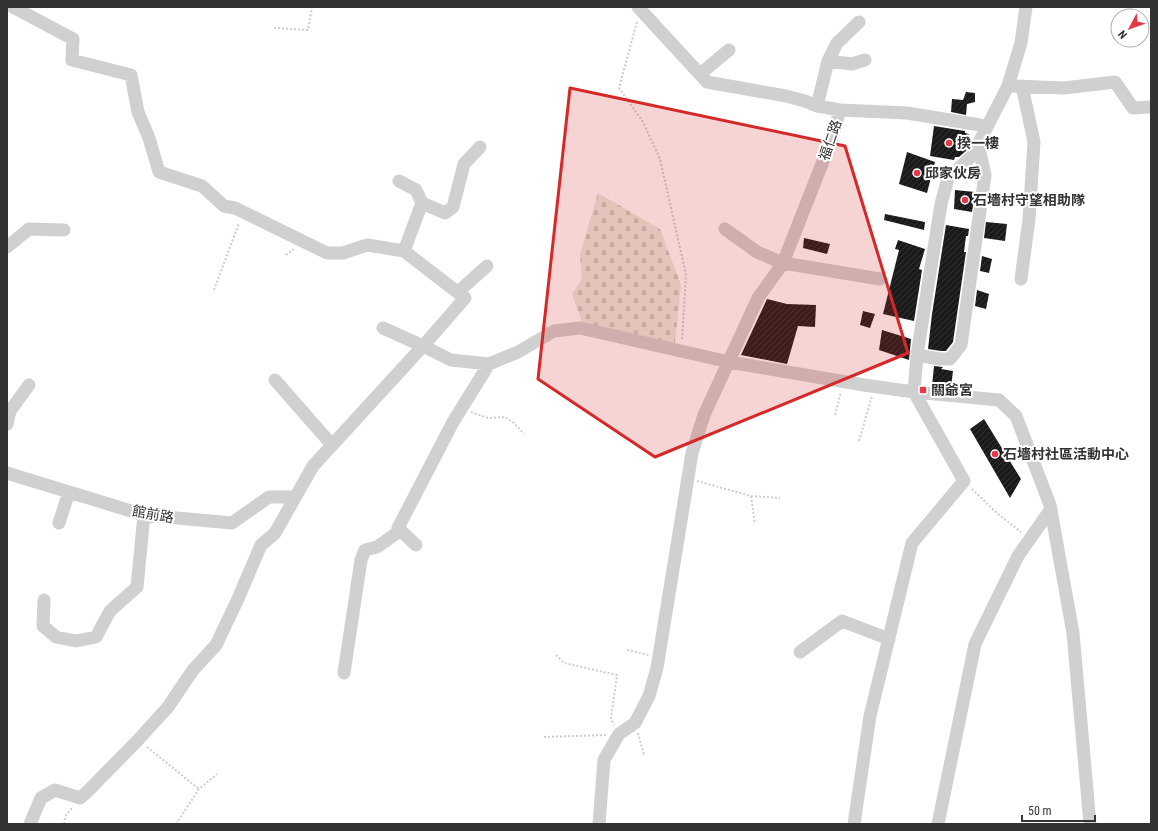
<svg xmlns="http://www.w3.org/2000/svg" width="1158" height="831" viewBox="0 0 1158 831" font-family="'Roboto Condensed','Noto Sans TC',sans-serif">
<style>
.cemetery{fill:url(#cemetery-stones)}
.building{fill:url(#building-hatch)}
.lines{fill:none;stroke-linecap:round;stroke-linejoin:round}
.path{stroke:#cdcdcd;stroke-width:2;stroke-dasharray:2 2;stroke-linecap:butt}
.minor{stroke:#d0d0d0;stroke-width:13}
.marked{fill:#d62828;fill-opacity:0.2;stroke:#d62828;stroke-width:3;stroke-linejoin:round}
.poi-dot{fill:#e63946;stroke:#fff;stroke-width:1.5}
.labels{text-anchor:middle;dominant-baseline:central;stroke-width:4;stroke-linejoin:round;paint-order:stroke}
.street-label{font-size:14px;fill:#333;stroke:#fff}
.poi-label{font-size:14px;font-weight:bold;fill:#333;stroke:#fff;text-anchor:start}
</style>
<defs>
<pattern id="cemetery-stones" width="16" height="16" patternUnits="userSpaceOnUse"><rect width="16" height="16" fill="#e6ecdf"/><path d="M2 7V4a2 2 0 0 1 4 0v3zM10 15v-3a2 2 0 0 1 4 0v3z" fill="#c6cbc0"/></pattern>
<pattern id="building-hatch" width="6" height="6" patternUnits="userSpaceOnUse"><rect width="6" height="6" fill="#1a1a1a"/><path d="M-1 1l2-2M0 6l6-6M5 7l2-2" fill="none" stroke="#333"/></pattern>
</defs>
<rect width="100%" height="100%" fill="#fff"/>
<path class="cemetery" d="M598 193 660 229 681 285 675 343 666 345 583 325 572 294 582 279 580 254Z"/>
<path class="building" d="M966 92 975 93V102L967 104 966 115 951 112 952 99 963 100Z
M934 126 965 131V133L969 134 966 151 959 157H955L954 160 930 156Z
M907 152 935 162 927 193 899 184Z
M955 190 975 192 972 212 954 209Z
M885 214 925 222 924 230 884 220Z
M986 222 1007 224 1005 241 984 238Z
M946 225 969 229 968 236H966L964 252H966L953 342 946 351H941L928 349 932 314Z
M804 238 830 244 827 254 803 248Z
M898 240 925 249 919 269 922 270 914 321 883 314 899 250 895 249Z
M982 256 992 259 989 273 980 271Z
M977 290 989 294 986 309 975 306Z
M767 299 787 304 816 305 815 327 798 326 787 364 741 355Z
M863 311 875 314 870 328 860 325Z
M882 330 911 339 909 360 879 350Z
M934 366 943 367 941 369 953 371 951 387 932 386Z
M984 419 1021 479 1010 498 970 429Z"/>
<g class="lines">
<path class="path" d="M637 22 619 88 643 122 660 159 686 275 682 340
M274 28 308 30 312 7
M286 255 294 249
M214 290 239 223
M471 412 488 418 505 417 514 423 524 434
M835 415 841 392
M859 441 872 396
M697 481 751 496 780 498
M972 489 998 514 1021 532
M751 496 755 524
M627 650 649 655
M556 655 564 663 617 675 611 719 614 725
M638 733 644 755
M544 737 607 735
M147 747 199 789
M64 824 66 815 73 807
M176 824 199 789 217 774"/>
<path class="minor" d="M13 7 73 39 72 60 131 75 138 112 149 138 159 172 202 186 224 206 235 208 327 253H343L367 245 404 251 465 298 423 346 451 360 489 364 518 352 554 331 580 328 729 362 864 385 914 392 999 400 1016 416 1050 505 1073 633 1090 824
M828 61 852 64 865 60
M700 74 729 50
M1013 86 1064 88 1115 82 1133 108 1151 107
M817 106 828 61 837 43 859 22
M840 110 907 113 986 126
M399 181 416 190 422 203
M725 229 757 252 783 263 880 279
M7 247 29 229 64 230
M404 251 422 203 445 213 453 207 464 164 480 147
M1021 279 1029 219 1034 142 1022 86
M458 292 487 266
M917 355 940 359H950L961 345 985 175 978 144
M275 380 332 445
M7 424 10 411 29 385
M7 473 144 515 232 523 269 497H295
M59 523 69 492
M398 528 416 545
M44 600 43 626 56 637 76 641 96 637 110 611 137 587 144 515
M800 652 842 621 889 639
M344 673 361 560 365 550 377 547 397 533 398 528 453 422 489 364
M30 824 41 798 55 790 80 798 86 793 138 740 168 707 193 670 216 645 237 601 261 545 275 533 313 466 423 346 383 328
M599 824 604 760 619 734 635 723 649 696 657 668 692 453 704 415 758 298 783 263 831 141 840 110 817 106 805 101 786 96 707 82 638 7
M854 824 870 716 912 543 964 481 914 392 917 355 941 204 948 178 972 156 1008 86 1021 43 1026 7
M938 824 975 644 1018 556 1051 509"/>
</g>
<path class="marked" d="M570 88 845 146 908 353 655 457 538 379Z"/>
<g class="poi-dot">
<circle cx="949" cy="143" r="4"/>
<circle cx="917" cy="173" r="4"/>
<circle cx="965" cy="200" r="4"/>
<rect x="919" y="386" width="8" height="8" rx="2"/>
<circle cx="995" cy="454" r="4"/>
</g>
<g class="labels">
<g class="street-label">
<text transform="translate(830 140) rotate(-71)">福仁路</text>
<text transform="translate(153 514) rotate(10)">館前路</text>
</g>
<g class="poi-label">
<text x="957" y="143">揆一樓</text>
<text x="925" y="173">邱家伙房</text>
<text x="973" y="200">石墻村守望相助隊</text>
<text x="931" y="390">關爺宮</text>
<text x="1003" y="454">石墻村社區活動中心</text>
</g>
</g>
<rect width="1158" height="831" fill="none" stroke="#333333" stroke-width="16"/>
<g transform="translate(1130 28) rotate(229)"><circle r="19" fill="#ffffff" stroke="#adadad"/>
<path d="M0-3L7 15L0 10L-7 15Z" fill="#e63946"/>
<text y="-6" font-size="11" font-weight="bold" text-anchor="middle" fill="#333333">N</text>
</g>
<path d="M1022 815v6h73v-6" fill="none" stroke="#333333" stroke-width="2"/>
<text x="1028" y="815" font-size="12" fill="#333333" stroke="#ffffff" stroke-width="3" paint-order="stroke">50 m</text>
</svg>
